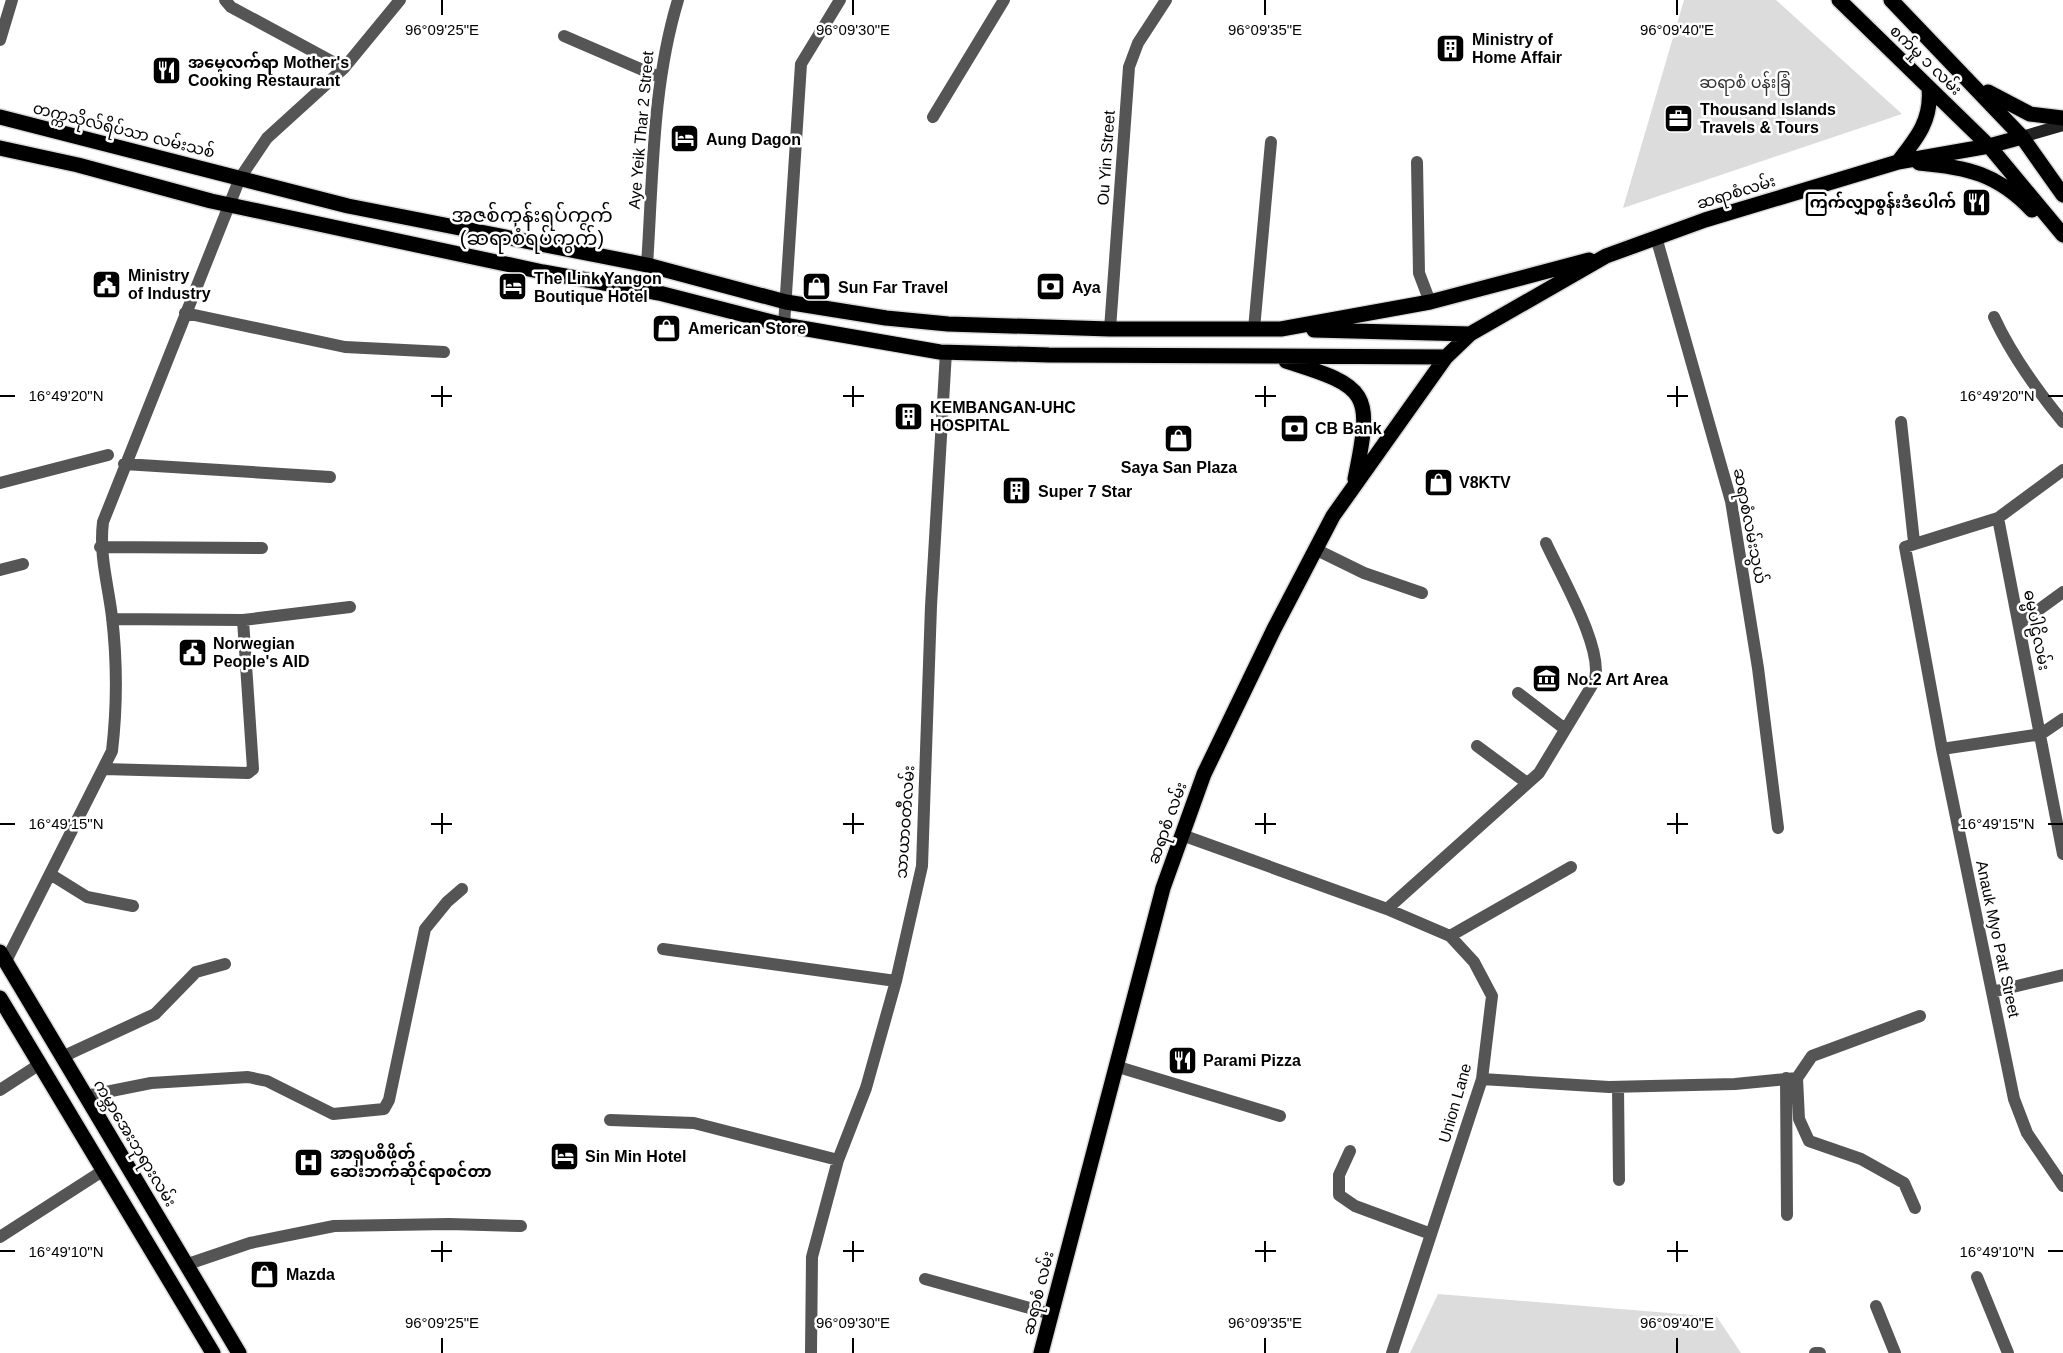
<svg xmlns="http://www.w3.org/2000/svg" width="2063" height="1353" viewBox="0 0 2063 1353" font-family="Arial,'Noto Sans Myanmar',sans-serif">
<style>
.green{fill:#dcdcdc}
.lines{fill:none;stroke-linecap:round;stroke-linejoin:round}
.primary-casing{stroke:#dbdbdb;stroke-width:18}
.street{stroke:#555;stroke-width:12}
.secondary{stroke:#222;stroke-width:12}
.primary{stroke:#000;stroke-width:15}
.ticks{fill:none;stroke:#000;stroke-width:2}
.labels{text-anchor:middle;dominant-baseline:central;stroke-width:5;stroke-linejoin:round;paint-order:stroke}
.poi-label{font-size:16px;font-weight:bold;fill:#000;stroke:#fff;text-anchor:start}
.street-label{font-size:16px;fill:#000;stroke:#fff}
.park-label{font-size:16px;fill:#333;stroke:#fff}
.quarter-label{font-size:20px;fill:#000;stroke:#fff}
.ticks-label{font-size:15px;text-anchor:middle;fill:#000;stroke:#fff;stroke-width:5;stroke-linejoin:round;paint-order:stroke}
</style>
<rect width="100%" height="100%" fill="#fff"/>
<path class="green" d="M1684 0H1776L1902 114 1623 208Z
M1438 1294 1717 1317 1741 1353H1410Z"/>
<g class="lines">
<defs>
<path id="primary" d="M1839 0 1989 146 2063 235
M1891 0 2022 137 2063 195
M1988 92 2030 114 2063 118
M0 117 348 206 647 265 786 302 886 318 948 324 1110 329H1281L1430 302 1589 260
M0 148 78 165 211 201 543 272 659 293 784 325 940 352 1049 355 1446 357
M1898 162C1917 138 1932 120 1929 88
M1919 163C1967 167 1998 174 2032 210
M1314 330 1470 334
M1286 361C1369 387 1373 392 1355 479
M0 952 239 1353
M0 998 213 1353
M1041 1353 1163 888 1204 774 1274 629 1333 516 1446 357 1470 334 1606 256 1705 220 1898 162 1989 146 2022 137"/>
</defs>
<use href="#primary" class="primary-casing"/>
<path class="street" d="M225 0 231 7 344 68
M564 36 659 77
M0 40 12 0
M933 117 1004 0
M1417 162 1419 273 1430 302
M1656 237 1731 501 1758 668 1778 828
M647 265C653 176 652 86 678 0
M185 313 345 347 444 352
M1994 317C2012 356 2036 389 2063 422
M784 325 801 64 840 0
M1110 329 1129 67 1138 43 1166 0
M1254 329 1271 142
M1901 422 1914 542
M124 464 330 477
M2063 470 1998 518 1905 547 1942 749 2014 1099 2027 1133 2063 1186
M0 483 108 455
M1998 518 2063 854
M100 547 262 548
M1317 550 1364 573 1422 593
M0 570 23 564
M243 620 350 607
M2019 624 2063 592
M1518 693 1565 729
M1477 746 1527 783
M1942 749 2041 734 2063 719
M104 769 248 773 253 769 243 620 112 619
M1182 835 1387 909 1450 936 1474 962 1492 996 1482 1079 1392 1353
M50 874 87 897 133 906
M1387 909 1539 773 1594 682C1606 652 1560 574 1546 543
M1450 936 1571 867
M663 949 896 981
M6 961 112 751C117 708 117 660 112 617 108 584 99 555 103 522L240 178 267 138 344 68 400 0
M1992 992 2063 975
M62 1057 155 1014 196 972 225 964
M1115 1066 1280 1116
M1786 1078 1787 1215
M1797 1078 1799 1119 1809 1141 1861 1159 1904 1183 1915 1208
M1482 1079 1609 1087 1735 1084 1797 1078 1812 1056 1920 1016
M1618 1087 1619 1180
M0 1090 40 1064
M86 1096 151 1083 248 1077 267 1081 333 1114 384 1109 389 1100 425 929 447 902 462 889
M610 1120 694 1123 838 1160
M1350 1151 1339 1175V1195L1355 1206 1431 1234
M0 1237 104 1170
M188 1264 250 1243 334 1226 449 1224 521 1226
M1977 1277 2008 1353
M925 1279 1051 1314
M1876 1306 1895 1353
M811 1353 812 1257 838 1160 866 1088 896 981 922 866 931 606 946 352
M1815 1353H1820"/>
<path class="secondary" d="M2022 137 2063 125"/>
<use href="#primary" class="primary"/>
</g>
<path class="ticks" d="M442 0V15M853 0V15M1265 0V15M1677 0V15M442 386V407M853 386V407M1265 386V407M1677 386V407M0 396H15M431 396H452M843 396H864M1255 396H1276M1667 396H1688M2048 396H2063M442 813V834M853 813V834M1265 813V834M1677 813V834M0 824H15M431 824H452M843 824H864M1255 824H1276M1667 824H1688M2048 824H2063M442 1241V1262M853 1241V1262M1265 1241V1262M1677 1241V1262M0 1251H15M431 1251H452M843 1251H864M1255 1251H1276M1667 1251H1688M2048 1251H2063M442 1338V1353M853 1338V1353M1265 1338V1353M1677 1338V1353"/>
<defs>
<symbol id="building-square" viewBox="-11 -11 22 22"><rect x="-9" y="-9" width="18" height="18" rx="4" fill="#000" stroke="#fff"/><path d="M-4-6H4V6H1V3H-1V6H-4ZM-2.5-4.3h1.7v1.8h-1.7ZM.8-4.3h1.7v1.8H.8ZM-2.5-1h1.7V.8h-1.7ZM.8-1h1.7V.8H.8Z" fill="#fff"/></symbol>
<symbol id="restaurant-square" viewBox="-11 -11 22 22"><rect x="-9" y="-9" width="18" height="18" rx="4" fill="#000" stroke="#fff"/><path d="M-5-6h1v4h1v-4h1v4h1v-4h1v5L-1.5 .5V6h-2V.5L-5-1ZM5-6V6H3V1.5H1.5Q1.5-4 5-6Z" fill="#fff"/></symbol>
<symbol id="office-square" viewBox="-11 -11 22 22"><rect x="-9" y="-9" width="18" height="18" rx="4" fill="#000" stroke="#fff"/><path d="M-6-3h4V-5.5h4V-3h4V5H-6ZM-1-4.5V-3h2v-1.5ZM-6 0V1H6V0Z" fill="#fff"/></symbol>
<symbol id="hotel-square" viewBox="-11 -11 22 22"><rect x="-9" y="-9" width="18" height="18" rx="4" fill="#000" stroke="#fff"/><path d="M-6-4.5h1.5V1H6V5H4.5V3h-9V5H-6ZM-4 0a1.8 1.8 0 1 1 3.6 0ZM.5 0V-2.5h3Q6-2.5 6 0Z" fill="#fff"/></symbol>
<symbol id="civic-square" viewBox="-11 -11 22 22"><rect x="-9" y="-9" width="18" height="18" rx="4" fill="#000" stroke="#fff"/><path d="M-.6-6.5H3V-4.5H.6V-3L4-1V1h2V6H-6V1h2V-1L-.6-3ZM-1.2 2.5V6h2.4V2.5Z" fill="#fff"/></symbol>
<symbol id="shop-square" viewBox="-11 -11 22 22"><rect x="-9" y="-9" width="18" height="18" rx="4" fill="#000" stroke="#fff"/><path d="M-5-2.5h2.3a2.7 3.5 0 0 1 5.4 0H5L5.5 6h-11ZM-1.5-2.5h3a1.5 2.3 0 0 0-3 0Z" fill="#fff"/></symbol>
<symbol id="bank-square" viewBox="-11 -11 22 22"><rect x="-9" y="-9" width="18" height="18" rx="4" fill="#000" stroke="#fff"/><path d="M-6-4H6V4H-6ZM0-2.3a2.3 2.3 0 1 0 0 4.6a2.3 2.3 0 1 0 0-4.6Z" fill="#fff"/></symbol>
<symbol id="museum-square" viewBox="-11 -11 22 22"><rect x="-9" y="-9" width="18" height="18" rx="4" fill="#000" stroke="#fff"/><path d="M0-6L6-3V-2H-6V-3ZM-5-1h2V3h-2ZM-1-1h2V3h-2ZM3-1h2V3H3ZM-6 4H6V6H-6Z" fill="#fff"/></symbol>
<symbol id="hospital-square" viewBox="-11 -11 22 22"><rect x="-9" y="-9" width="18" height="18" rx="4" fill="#000" stroke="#fff"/><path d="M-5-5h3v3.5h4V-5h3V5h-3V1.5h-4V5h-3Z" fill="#fff"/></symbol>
</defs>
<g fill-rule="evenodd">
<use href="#building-square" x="1434" y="32" width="33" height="33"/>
<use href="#restaurant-square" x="150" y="54" width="33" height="33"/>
<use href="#office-square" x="1662" y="102" width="33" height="33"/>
<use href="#hotel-square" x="668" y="122" width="33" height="33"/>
<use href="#restaurant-square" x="1960" y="186" width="33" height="33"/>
<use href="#civic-square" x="90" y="268" width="33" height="33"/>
<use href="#hotel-square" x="496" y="270" width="33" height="33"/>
<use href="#shop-square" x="800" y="270" width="33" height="33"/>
<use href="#bank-square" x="1034" y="270" width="33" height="33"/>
<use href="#shop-square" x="650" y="312" width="33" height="33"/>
<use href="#building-square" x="892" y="400" width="33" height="33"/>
<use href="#bank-square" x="1278" y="412" width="33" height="33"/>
<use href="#shop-square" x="1162" y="422" width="33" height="33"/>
<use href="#shop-square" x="1422" y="466" width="33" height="33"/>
<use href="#building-square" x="1000" y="474" width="33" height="33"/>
<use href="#civic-square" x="176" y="636" width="33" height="33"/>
<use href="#museum-square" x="1530" y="662" width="33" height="33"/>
<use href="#restaurant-square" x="1166" y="1044" width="33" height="33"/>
<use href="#hotel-square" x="548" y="1140" width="33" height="33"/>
<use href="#hospital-square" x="292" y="1146" width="33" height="33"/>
<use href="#shop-square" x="248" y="1258" width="33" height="33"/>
</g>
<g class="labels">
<g class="poi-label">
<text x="1472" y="39">Ministry of<tspan x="1472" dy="18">Home Affair</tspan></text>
<text x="188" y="62">အမေ့လက်ရာ Mother's<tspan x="188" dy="18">Cooking Restaurant</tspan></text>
<text x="1700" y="109">Thousand Islands<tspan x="1700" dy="18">Travels &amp; Tours</tspan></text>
<text x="706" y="139">Aung Dagon</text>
<text x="1956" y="202" text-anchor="end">ကြက်လျှာစွန်းဒံပေါက်</text>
<text x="128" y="275">Ministry<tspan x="128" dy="18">of Industry</tspan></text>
<text x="534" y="278">The Link Yangon<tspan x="534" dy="18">Boutique Hotel</tspan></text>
<text x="838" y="287">Sun Far Travel</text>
<text x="1072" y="287">Aya</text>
<text x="688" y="328">American Store</text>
<text x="930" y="407">KEMBANGAN-UHC<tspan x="930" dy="18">HOSPITAL</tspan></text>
<text x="1315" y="428">CB Bank</text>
<text x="1179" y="467" text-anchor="middle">Saya San Plaza</text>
<text x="1459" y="482">V8KTV</text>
<text x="1038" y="491">Super 7 Star</text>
<text x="213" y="643">Norwegian<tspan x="213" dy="18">People's AID</tspan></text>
<text x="1567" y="679">No.2 Art Area</text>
<text x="1203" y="1060">Parami Pizza</text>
<text x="330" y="1153">အာရှပစိဖိတ်<tspan x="330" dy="18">ဆေးဘက်ဆိုင်ရာစင်တာ</tspan></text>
<text x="585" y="1156">Sin Min Hotel</text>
<text x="286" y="1274">Mazda</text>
</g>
<g class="street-label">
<text transform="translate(1926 60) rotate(44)">စက်မှု ၁ လမ်း</text>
<text transform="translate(124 130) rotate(14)">တက္ကသိုလ်ရိပ်သာ လမ်းသစ်</text>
<text transform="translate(641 130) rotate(-85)">Aye Yeik Thar 2 Street</text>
<text transform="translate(1106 158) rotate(-86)">Ou Yin Street</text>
<text transform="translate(1736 192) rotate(-17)">ဆရာစံလမ်း</text>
<text transform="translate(1750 526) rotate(79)">ဆရာစံလမ်းသွယ်</text>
<text transform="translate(2037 630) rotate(79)">ဓမ္မပါဠိလမ်း</text>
<text transform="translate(905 822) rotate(-86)">သာယာဝတီလမ်း</text>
<text transform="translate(1167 823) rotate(-70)">ဆရာစံ လမ်း</text>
<text transform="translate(1998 939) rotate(78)">Anauk Myo Patt Street</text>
<text transform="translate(1455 1103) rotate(-74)">Union Lane</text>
<text transform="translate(135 1143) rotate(59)">ကမ္ဘာအေးဘုရားလမ်း</text>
<text transform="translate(1038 1293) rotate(-76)">ဆရာစံ လမ်း</text>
</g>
<g class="park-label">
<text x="1745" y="82">ဆရာစံ ပန်းခြံ</text>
</g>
<g class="quarter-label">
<text x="532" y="215">အဇစ်ကုန်းရပ်ကွက်<tspan x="532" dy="23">(ဆရာစံရပ်ကွက်)</tspan></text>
</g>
</g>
<g class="ticks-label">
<text x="442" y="35">96°09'25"E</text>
<text x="853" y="35">96°09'30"E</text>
<text x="1265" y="35">96°09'35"E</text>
<text x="1677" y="35">96°09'40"E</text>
<text x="66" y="401">16°49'20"N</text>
<text x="1997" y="401">16°49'20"N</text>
<text x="66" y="829">16°49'15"N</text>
<text x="1997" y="829">16°49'15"N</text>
<text x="66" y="1257">16°49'10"N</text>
<text x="1997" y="1257">16°49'10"N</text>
<text x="442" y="1328">96°09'25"E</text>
<text x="853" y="1328">96°09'30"E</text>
<text x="1265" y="1328">96°09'35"E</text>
<text x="1677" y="1328">96°09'40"E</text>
</g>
</svg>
